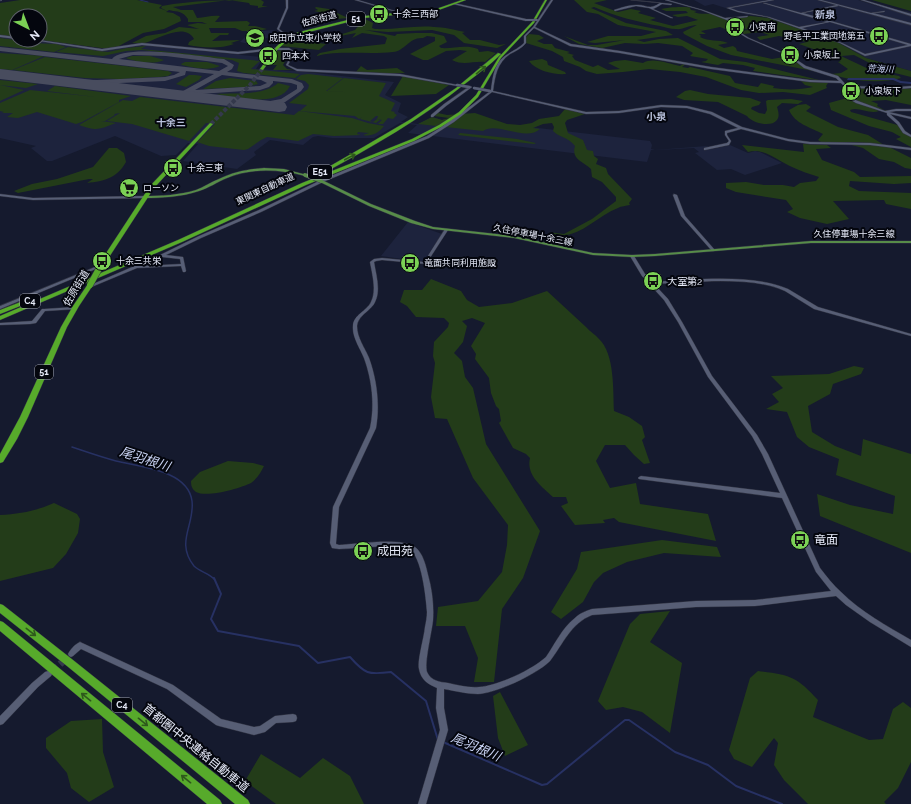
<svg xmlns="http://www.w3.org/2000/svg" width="911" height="804" viewBox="0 0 911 804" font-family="Raleway,'Noto Sans JP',sans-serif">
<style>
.built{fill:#1d233d}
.green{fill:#233c19}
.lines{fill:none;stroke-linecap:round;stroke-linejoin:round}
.stream-far2{stroke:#273163;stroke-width:1}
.stream-far1{stroke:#273163;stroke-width:1.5}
.stream{stroke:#273163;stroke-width:2}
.river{fill:#273163;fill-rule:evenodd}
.taxiway{fill:#484c5e;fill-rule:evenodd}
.runway{fill:#484c5e;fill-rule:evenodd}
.minor-tunnel{stroke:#34394c;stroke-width:7;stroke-dasharray:7 3.5;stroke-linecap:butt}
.highway-tunnel{stroke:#34394c;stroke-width:4;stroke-dasharray:4 2;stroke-linecap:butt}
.minor-casing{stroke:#303342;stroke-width:1}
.major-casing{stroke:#303342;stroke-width:1}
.highway-casing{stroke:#303342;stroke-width:1}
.minor{fill:#575e75;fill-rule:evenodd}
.major{fill:#578c49;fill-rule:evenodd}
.highway{fill:#57aa2b;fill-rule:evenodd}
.minor-bridge-far1-casing{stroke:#303342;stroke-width:2.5;stroke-linecap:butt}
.minor-bridge-casing{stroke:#303342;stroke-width:3;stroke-linecap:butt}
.major-bridge-casing{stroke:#303342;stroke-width:4.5;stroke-linecap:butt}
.highway-bridge-casing{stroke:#303342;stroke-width:7;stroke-linecap:butt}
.minor-bridge-far1{stroke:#575e75;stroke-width:2}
.minor-bridge{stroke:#575e75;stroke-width:2.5}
.major-bridge{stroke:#578c49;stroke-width:4}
.highway-bridge{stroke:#57aa2b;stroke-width:6}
.oneway{stroke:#2e581c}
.labels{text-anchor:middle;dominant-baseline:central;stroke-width:4;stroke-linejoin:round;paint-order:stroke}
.far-poi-label{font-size:9px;fill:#e5e9f7;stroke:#04060e;text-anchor:start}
.far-street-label{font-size:9px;fill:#e5e9f7;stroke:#04060e}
.shield{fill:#04060e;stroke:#a2a5b1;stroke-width:1}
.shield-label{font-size:9px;font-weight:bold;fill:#e5e9f7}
.far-water-label{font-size:9px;font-style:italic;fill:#cbd5f6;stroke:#04060e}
.far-quarter-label{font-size:10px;font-weight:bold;fill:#b8c0db;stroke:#04060e}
.poi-label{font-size:10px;fill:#e5e9f7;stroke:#04060e;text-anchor:start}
.street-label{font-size:10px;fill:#e5e9f7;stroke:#04060e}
.near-poi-label{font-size:12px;fill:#e5e9f7;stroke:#04060e;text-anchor:start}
.near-street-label{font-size:12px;fill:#e5e9f7;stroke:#04060e}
.near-water-label{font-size:13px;font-style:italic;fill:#cbd5f6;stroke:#04060e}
</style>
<rect width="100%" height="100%" fill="#151a2e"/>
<path class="built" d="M694 0H858L880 7 911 12V71L866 58 837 42 762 16 747 15 713 4 705 6Z
M273 30 282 33 249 44 240 42 247 35H245L249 32Z
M0 37 16 39V40L59 43 103 51 143 45 261 57 264 53H267L256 69 298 71 394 82 385 95 401 103 398 112 408 117 401 122 418 124 432 117 442 120 451 118 650 141 652 145 651 149 655 150 707 146 712 149 730 145 748 153 755 151 760 152 782 163 745 175 731 169 717 170 695 153 699 152 694 148 657 150H651L647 162 408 133 417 125 400 123 374 138H332L318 136 313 137 303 145 270 140 254 152 256 155 237 169 183 161 198 144 188 143 176 155 161 156 115 136 52 161H47L31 148 36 146 0 138Z
M408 222 442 234 424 262 381 256Z"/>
<path class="green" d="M20 0H137L162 5 159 8 167 11 161 8 162 6C194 0 228 0 261 0L264 2 262 6H268L258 8V6L250 5 249 3 229 0 173 7 181 10H193L197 18C205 18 211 15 220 16L215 22 247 21 250 23 248 26H255L267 29 258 31H242L235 28H209L211 33H229L228 35H220L212 41 240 40 231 43 234 44C221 49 202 48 188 45L189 42 194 39C185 22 158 39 145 43 141 44 136 43 132 43L146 36 165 33 179 27 199 29 187 25 198 23 207 24 202 22H188V19C183 11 178 12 169 10L166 12 173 13 180 17 181 21 164 29 143 33 117 47 109 49 40 40V16H16V37L0 36V3Z
M574 0H607L594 3 618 12 631 9 641 11 638 13 656 18 650 20 673 26 698 20 687 16 678 17 672 15 688 13 686 11H666L661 9C668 7 686 6 693 8H690L691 10 697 11 694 12C701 15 706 13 713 14 724 15 733 24 739 32L735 33 720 27 701 31 706 34H699L701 36 700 37C709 42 718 39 728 43L718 45 724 48 733 46 736 48 737 51 772 59 790 56 801 66 818 72 731 55 707 46 684 34 683 32 697 25C689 25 683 30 676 29 670 29 665 27 660 26 637 22 615 16 594 7L591 8 626 23 666 31 673 35 637 40 644 42 659 39 678 38 720 59 746 62 823 81 753 71 755 68 743 65 723 63 718 65 701 62 706 61 708 59 690 56 693 53 682 46 658 43 644 44 625 43 602 48 579 44 564 36 588 45H597L625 40 595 43 587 42 608 36H641L656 32 618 25 598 14 587 12Z
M872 0H911V11Z
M316 7 335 10 337 11 335 12 348 18 337 19 319 14 323 13 314 11 318 10 315 8Z
M751 16 768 18 837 42 866 58 911 71V77L883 70 854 55 841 56 873 71 899 76 901 78C879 84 851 81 831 74L841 73 848 69 838 62 841 61 830 55 799 44 807 42 779 36 760 40 757 37 769 35 761 32 744 34 740 31 749 30 737 26 734 23H745L738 19 726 18Z
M363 18 373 23 372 28 375 29C395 30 415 25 434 27 444 27 455 30 465 32L462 33 470 40H480L499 45 506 44 497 48 464 43 454 35 432 30 388 32 365 30 395 36 397 34 416 33H432L444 36 447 42 439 46 441 48C453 49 465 44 478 49L479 52 488 51 496 53 485 62C472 61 464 66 452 60L467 51 460 50 446 51 428 60H423L410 54 435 41V37L427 36 423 38C409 37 405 51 393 52 368 55 341 50 316 56L320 53 340 49 385 44 387 38 384 36 362 33 352 38 356 33 335 37 323 35 336 36 355 30 362 22 357 19Z
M529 34 539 35 544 38 537 41 544 44H552L555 48 570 52 567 53 574 55 572 56 575 60 593 67 598 65 608 70 620 69 608 63 615 61 625 60 643 63C653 57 669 64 680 66L683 64 673 63 675 62 686 64 682 67 688 68 690 67 730 76 735 83 758 87 761 83 774 86 773 88C786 90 800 90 813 87L805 85 800 80 826 82 828 83 826 86 827 88 810 95 783 92 759 93 741 90 706 77 680 72 649 69 623 72 597 74 586 71 580 67 564 61 563 57 552 51 526 43V37Z
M0 38 32 42 30 43 57 44 66 47 54 52 0 46Z
M289 39 326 44 319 50 281 46Z
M146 46 141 49 260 61 251 69 300 74 295 78 244 73 237 71 239 63 232 60 142 50 126 51 103 56 56 52 68 47 108 52 127 48Z
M284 50 290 51 291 55 288 56 283 65 287 69 294 70H273L277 65H271L273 56 277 51Z
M0 53 44 56 12 70 0 69Z
M132 56H150L164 60C154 65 136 62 126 58Z
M45 57 168 71 172 73 168 76 159 77 119 79 85 78 13 70Z
M542 59 547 61 548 65 565 72 566 74C554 75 536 71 529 61Z
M185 62H207L220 66C210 71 193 68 182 65L181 64Z
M361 66 367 70 397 68 405 73H355Z
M308 74 343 78 326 91 377 94 327 91 344 78 386 83 379 96 395 103 391 111 395 112 394 113 397 115 393 119 388 118 383 124H378L382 120 377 119 378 116H376L370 121 373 122 377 119 380 120 376 123 360 119 362 117 359 119 355 116 300 111 307 105 289 103 308 89 309 85 305 81 296 79 301 75Z
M189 75H195L202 76 199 80 186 87 176 84Z
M403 76 449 85 436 94 391 96Z
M230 78 256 81 258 84 246 87 203 89 216 81Z
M0 80 38 84 26 88 0 85Z
M278 83 290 86C279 108 236 97 216 94 234 93 264 96 278 83Z
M0 85 24 90 0 101Z
M55 86 131 96 119 100V102L82 122 76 124 37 112 18 118 7 117 13 113H2L4 112 0 111V103L30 90 96 97 47 91Z
M879 87 897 90 911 88V105L886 100 871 101 878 104 877 106 884 110H893L886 111 862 103 856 100 849 88Z
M690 90 708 94 750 98 761 102 759 105 752 107 751 109 759 113 765 114 767 110 766 101 768 100 791 99 803 101 798 104 782 103 777 107C778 110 780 116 777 120 771 128 752 123 747 116L718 102 684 100 676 97 685 91Z
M140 97 294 115 299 111 352 118 368 123 384 126C379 133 371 137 363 135L369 133 358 132 357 134 361 135 334 136 313 134 298 141 267 137 261 140 248 149 244 150 209 146 197 142 215 124 206 123 189 141 132 124 107 121 120 113 114 114 115 115 105 121H101L116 123C98 130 97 131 79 125L123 100 132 101Z
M847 98 879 111C869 115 859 106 850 110L851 112 901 126 907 133 911 135V147L896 139 901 137 892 132 869 126 831 110 829 103Z
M806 104 811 107 806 111 838 127 868 135 884 145 857 142H821L818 140 823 134C810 127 795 124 789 110L798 105Z
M565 109 585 114 567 120 565 123 568 133 583 140 587 150 593 151 594 156 598 159 596 164 606 168 608 174 632 199 629 203 630 205C626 206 621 206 618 208 596 216 574 245 549 232L564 234 592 219 616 201V197L602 182 592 177 591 169C582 161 571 159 575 146 567 136 560 138 553 131L554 127 552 123 543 124 533 128 540 129C526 142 496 121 483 131L418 124 432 117 442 120 449 118 434 116 438 113 447 115 475 113 507 124 520 125 532 123 539 119 559 116Z
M460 133 517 139 536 143 534 144 458 135Z
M803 144 827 145 831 148 816 149 822 160 854 172 860 177 911 176V183L894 184 850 181 849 186 859 191 911 193V209L886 204 884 200 833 201 849 219 827 224 800 218 787 212 793 209 786 200 736 192 726 188V183L746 182 764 185H783L794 187 800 183 816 181 819 177C810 174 800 171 792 167 778 161 764 147 748 152L742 145 804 152Z
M848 144H868L889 147 911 158V169L905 168 894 162 879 159 863 148Z
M109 148H117L124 153 126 162C117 178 105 181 87 183L93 179H89L18 193 14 191 32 184 57 179 93 167Z
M431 279 461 291 467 300 479 307 512 303 547 291 586 327C590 332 595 334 599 339 615 354 613 391 614 411L629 417 642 426 645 437 642 440 650 463 644 464 634 455 625 445H605L596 461 610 488 636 483 640 504 708 514 716 541 619 522 614 518 603 520 605 523 575 525 561 506 568 503 566 497H553C541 486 526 475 530 458L526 454 513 448 499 423 501 421 499 409 496 406 491 393 489 378 475 359 476 354 471 346 485 323 472 318 462 321 467 326 463 342 454 353 462 361 465 377 473 388 486 444 540 531 523 578 502 609 494 682H474L478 658 465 626H436L438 607 478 601 502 572 507 545 508 525 473 478 447 419 435 418 431 397 435 363 433 356 434 342 448 327 449 323 444 318 416 317 407 306 400 302 404 290H422Z
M854 366 864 368 861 374 833 384 830 394 808 406 812 432 835 446 861 456 863 439 911 454V553L820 516 817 494 850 505 893 514 895 496 836 475 839 459 809 447 797 437 787 412 766 409 779 402 772 394 783 388 771 376 829 374Z
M228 461 253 463 264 466C261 472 257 479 251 483 241 488 207 498 196 492 192 489 191 486 191 481L200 472Z
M54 503 77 514 80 519 78 533 66 554 53 568 0 581V515C20 514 36 511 54 503Z
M662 540 717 547 721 557 664 553 627 562 603 573 594 582 583 602 561 619 551 612 577 569 581 552Z
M670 611 650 642 682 663 670 733 642 712 623 707 606 710 598 701 630 624 640 614Z
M758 671C790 675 796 676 818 700L813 717 869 740 883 739 893 709 903 702 911 708V762L898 788 884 802 886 804H808L784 780 774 765 778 743 774 738 752 767 734 759 729 750 750 678Z
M500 692 528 745 505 756 498 738 493 696Z
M102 719 103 752 114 787 89 802 71 788 67 773 46 748V738L71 721Z
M261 754 300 778 323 758 350 776 364 804H276L245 781Z"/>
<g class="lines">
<path class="stream-far2" d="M140 0 148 2"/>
<path class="stream-far1" d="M72 447C87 452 101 457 116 461 140 467 188 470 192 501 195 525 175 542 194 566 200 572 209 573 214 579"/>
<path class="stream" d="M214 578 221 594 211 619 218 631 299 646 318 663 350 657C365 674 368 675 391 672L426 701 438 740
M443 742 542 785 547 784 625 720H629L675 752 708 765 736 786 782 804"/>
<path class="river" d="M848 78H894L901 81 911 82V84L900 83 893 80H847Z"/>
<path class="taxiway" d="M0 47 112 59C123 43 204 57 224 59L234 65 232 69 227 72 292 79 302 83 304 87 301 91 275 109H272V106L259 107 255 105 259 103 281 99 297 89V85L291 83 273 81V83L269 87 260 90 168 96 133 92 130 90 133 88 168 92 183 91 214 74 186 71 185 75 165 81 97 84 50 82 48 81V79L97 80 165 77 174 75 180 72 0 51ZM133 55 166 56 222 63 228 66 219 71 119 59ZM222 75 261 80 267 83 260 86 195 90Z"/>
<path class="runway" d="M0 69 279 102 285 103 287 107 285 111 279 112 0 79Z"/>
<path class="minor-tunnel" d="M52 671 67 658"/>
<path class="highway-tunnel" d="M211 124 250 85 262 69"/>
<defs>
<path id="minor" d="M0 0H2L1 1Z
M286 0H288V8L279 29 283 32 295 35 294 36 281 32 277 29 286 8Z
M355 0H358L402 13H400Z
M551 0H553L535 27 571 44 620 51 711 67 810 80 839 81 836 78 804 68 789 56 747 38 739 33 732 22 701 10 665 0H668L703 10 725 18 748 16 747 17 727 19 734 22 741 33 749 38 791 56 806 66 838 76 847 86 899 87 911 86V88L899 89 848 88 853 99 858 101 885 111 896 109H911V111H896L889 112 911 117V119L890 114 899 122 905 131 911 135V137L903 133 897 124 887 115V113L856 103 851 100 845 87 841 83 810 82 711 69 620 53 570 46 534 28 526 36V43C522 48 516 51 510 54 497 63 495 76 493 91L586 112 619 111 661 105 687 106 712 112 742 127 788 139 810 142 870 143 911 148V150L870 145 810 144 788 141 741 129 727 133V135L731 141 729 145 705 150H704V148L727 143 729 141 725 135V131L738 128 710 114 687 108 661 107 619 113 586 114 492 92 454 122 429 138 323 182 261 212 201 238 166 255 183 257 186 271 185 272H183L181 266 137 268 89 288H88L86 287 160 255 199 236 259 210 321 180 427 136C449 123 469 107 489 92V90H491C493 76 494 62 508 54 514 50 519 48 524 43V36L533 27ZM162 257 180 259 181 264 142 266Z
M631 0 672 4 671 5 662 4 657 7 653 9 673 18H671L649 8 636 6 615 11 614 10C620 8 629 5 636 5 646 4 649 11 660 3Z
M770 0H774L730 8 738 11 769 17 799 27 827 22 763 3H765L801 13 837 5 838 6 803 13 911 44V46L865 56 840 43 767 17 738 12 727 8ZM830 22 908 45 865 54 842 43 802 28Z
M818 0H821L871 13 885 11 884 12 873 13 911 23V25Z
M861 0H864L911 14V16Z
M454 3 526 19 527 20 526 21 453 4Z
M0 35 16 37V39L0 37Z
M33 40H39L102 49 142 43 238 52 273 48H289L295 52 288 65 297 69 400 74 458 85 457 86 400 76 297 71 286 65 293 52 289 50H273L238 54 142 45 102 51Z
M470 86 472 87 446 106 433 117H431V115L444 104Z
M0 194 33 198 144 196 146 197 144 198 33 200 0 196Z
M674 194 677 195 685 216 714 249V251H712L681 216 673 195Z
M445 229H446L448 230 426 264 382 260 376 261 374 262C376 275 381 290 375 302 371 311 358 315 357 326 357 338 365 348 369 358 377 380 380 405 376 428L339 507 336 543V544L339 545C356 544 402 537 415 547 423 553 426 566 428 575 432 589 434 605 433 620 432 631 424 664 427 672 431 681 440 682 448 683 458 685 468 688 479 687 497 686 532 670 546 657 555 644 562 628 575 618 580 613 586 611 592 609L696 601 755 600 831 591 816 572 782 498 639 479 638 478 639 477 641 476 780 493 762 454 752 436 708 377 678 322 664 300 642 276 630 256 632 255 634 256 645 274 652 282C692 280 751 273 788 289L818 307 911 334V336L814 309 785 291C750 275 692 283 654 284L668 299 682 322 712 376 757 435 768 454 820 568C827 577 833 585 841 592 861 612 887 626 911 640V647L870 622 846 605 836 596 755 606 696 607 592 615C571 623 563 644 550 661 537 674 497 693 478 694 467 694 456 691 444 689V708L448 730 426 804H418L440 730 436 708 437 688C428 684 421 680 419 669 417 661 424 638 425 627 426 622 427 617 427 612 426 599 422 556 409 549 397 543 354 549 339 549L332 548 330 543 333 507 370 428C375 405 372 380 364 358 360 348 352 337 353 326 353 315 367 311 371 302 377 290 372 274 370 262L374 259 382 258 424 262Z
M100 265H101L103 266 0 309V306Z
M75 307H77V309L45 311 36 323 30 324 0 325V323L32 321 42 309H44Z
M80 642 173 685 221 719 254 727 260 726 275 716 293 714 296 715 297 718 296 721 293 722 276 723 265 732 254 735 219 726 216 725 167 689 81 649 73 656 71 657 69 656 68 654C70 650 75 644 80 642Z
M48 671 51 672 52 674 51 676 38 687 3 724 0 725V716L32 683 45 672Z"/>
<path id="major" d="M264 168 284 169 307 175 305 176C278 169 252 168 227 178 217 182 209 188 199 191 181 197 162 198 144 198L142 197 144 196C161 196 180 195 196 190 204 187 211 182 219 179 233 172 248 169 264 168Z
M320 180H322L371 204 415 221 433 227 514 236 593 253 632 255 655 254 811 241H911V243H811L655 256 632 257 593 255 514 238 433 229 411 223 369 206 320 182Z"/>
<path id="highway" d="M462 0H466L436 11 364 18 301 34 290 38 278 49 263 70 260 69 276 47 288 36 299 32 364 16 436 9Z
M545 0H547L534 23 501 58 478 97 461 114 441 127 414 141 306 185 182 242 0 320V316L178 240 302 183 412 139 439 125 459 112 476 95 499 57 532 22Z
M498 53 501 54C490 65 478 74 466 83 421 119 372 147 322 174L318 173 365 146 411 119 456 88Z
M210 123 213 124 154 188 102 268H98L97 267 150 186Z
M90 283 93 285 79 306 67 327 28 417 17 439 3 462 0 463V454L20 417 61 327 73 306 88 284Z
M31 298 33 299V301L0 314V310Z
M0 604 3 605 73 660 248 800 250 804H235L67 666 0 613Z
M0 621 3 622 220 800 222 804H207L0 631Z"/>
</defs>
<use href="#minor" class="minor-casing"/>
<use href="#major" class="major-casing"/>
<use href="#highway" class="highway-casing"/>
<use href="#minor" class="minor"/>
<use href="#major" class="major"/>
<use href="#highway" class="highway"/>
<defs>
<path id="minor-bridge-far1" d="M526 20H537"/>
<path id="minor-bridge" d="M457 85 469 87
M474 88 490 91"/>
<path id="major-bridge" d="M305 175 321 181"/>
<path id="highway-bridge" d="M90 285 100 267"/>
</defs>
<use href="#minor-bridge-far1" class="minor-bridge-far1-casing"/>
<use href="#minor-bridge" class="minor-bridge-casing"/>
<use href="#major-bridge" class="major-bridge-casing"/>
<use href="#highway-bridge" class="highway-bridge-casing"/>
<use href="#minor-bridge-far1" class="minor-bridge-far1"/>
<use href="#minor-bridge" class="minor-bridge"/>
<use href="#major-bridge" class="major-bridge"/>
<use href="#highway-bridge" class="highway-bridge"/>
</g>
<defs><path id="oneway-shaft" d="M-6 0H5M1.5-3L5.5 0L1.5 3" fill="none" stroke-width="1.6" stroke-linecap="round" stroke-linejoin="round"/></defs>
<g class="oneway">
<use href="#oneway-shaft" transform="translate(481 70) rotate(-39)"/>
<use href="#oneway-shaft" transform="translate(350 157) rotate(-28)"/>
<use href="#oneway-shaft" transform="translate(31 632) rotate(38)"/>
<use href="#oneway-shaft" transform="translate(86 697) rotate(-141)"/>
<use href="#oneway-shaft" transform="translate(143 722) rotate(39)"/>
<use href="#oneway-shaft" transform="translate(186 779) rotate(-141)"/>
</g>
<defs>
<symbol id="bus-disc" viewBox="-11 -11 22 22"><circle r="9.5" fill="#7bd155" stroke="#04060e"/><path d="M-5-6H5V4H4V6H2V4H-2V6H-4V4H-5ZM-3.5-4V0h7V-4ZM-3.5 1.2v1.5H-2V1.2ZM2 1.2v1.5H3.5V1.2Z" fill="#111"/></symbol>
<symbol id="school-disc" viewBox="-11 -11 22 22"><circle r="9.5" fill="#7bd155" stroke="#04060e"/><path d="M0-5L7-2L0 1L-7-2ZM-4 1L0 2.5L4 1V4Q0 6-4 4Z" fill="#111"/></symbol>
<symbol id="supermarket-disc" viewBox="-11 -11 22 22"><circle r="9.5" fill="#7bd155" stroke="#04060e"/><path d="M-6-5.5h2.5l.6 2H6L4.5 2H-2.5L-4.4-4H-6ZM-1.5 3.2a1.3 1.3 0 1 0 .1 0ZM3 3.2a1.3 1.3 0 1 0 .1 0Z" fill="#111"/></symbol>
</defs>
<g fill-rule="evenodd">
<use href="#bus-disc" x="368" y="3" width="22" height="22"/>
<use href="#bus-disc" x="724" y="16" width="22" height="22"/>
<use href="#bus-disc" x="868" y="25" width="22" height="22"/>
<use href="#school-disc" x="244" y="27" width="22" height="22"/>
<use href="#bus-disc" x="779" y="44" width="22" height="22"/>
<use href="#bus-disc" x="257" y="45" width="22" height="22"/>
<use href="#bus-disc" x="840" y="80" width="22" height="22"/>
<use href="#bus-disc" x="162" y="157" width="22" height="22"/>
<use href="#supermarket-disc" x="118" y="177" width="22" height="22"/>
<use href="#bus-disc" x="91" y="250" width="22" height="22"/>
<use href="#bus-disc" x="399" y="252" width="22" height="22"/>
<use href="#bus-disc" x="642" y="270" width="22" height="22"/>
<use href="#bus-disc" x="789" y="529" width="22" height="22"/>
<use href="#bus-disc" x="352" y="540" width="22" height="22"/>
</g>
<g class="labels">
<g class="far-poi-label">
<text x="393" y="14">十余三西部</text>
<text x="749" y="27">小泉南</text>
<text x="865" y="36" text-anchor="end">野毛平工業団地第五</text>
<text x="269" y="38">成田市立東小学校</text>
<text x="804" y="55">小泉坂上</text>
<text x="282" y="56">四本木</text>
<text x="865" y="91">小泉坂下</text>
<text x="187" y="168">十余三東</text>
<text x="143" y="188">ローソン</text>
<text x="116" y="261">十余三共栄</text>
<text x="424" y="263">竜面共同利用施設</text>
</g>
<g class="far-street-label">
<text transform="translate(319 19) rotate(-15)">佐原街道</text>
<text transform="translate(265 189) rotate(-25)">東関東自動車道</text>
<text x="854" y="234">久住停車場十余三線</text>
<text transform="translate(533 235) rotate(11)">久住停車場十余三線</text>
</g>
<g class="shield">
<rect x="347" y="12" width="18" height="14" rx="3"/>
<rect x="308" y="165" width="24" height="14" rx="3"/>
<rect x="20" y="294" width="20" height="14" rx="3"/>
<rect x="35" y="365" width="18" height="14" rx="3"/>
<rect x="112" y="698" width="20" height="14" rx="3"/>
</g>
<g class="shield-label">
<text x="356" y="19">51</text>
<text x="320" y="172">E51</text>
<text x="30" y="301">C4</text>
<text x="44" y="372">51</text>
<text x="122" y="705">C4</text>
</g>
<g class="far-water-label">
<text transform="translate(880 69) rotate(2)">荒海川</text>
</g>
<g class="far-quarter-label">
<text x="825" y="14">新泉</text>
<text x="656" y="116">小泉</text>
<text x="171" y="122">十余三</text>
</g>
<g class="poi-label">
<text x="667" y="281">大室第2</text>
</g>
<g class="street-label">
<text transform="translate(76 288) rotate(-59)">佐原街道</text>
</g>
<g class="near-poi-label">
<text x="814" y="540">竜面</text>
<text x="377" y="551">成田苑</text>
</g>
<g class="near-street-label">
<text transform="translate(196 748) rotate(39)">首都圏中央連絡自動車道</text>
</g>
<g class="near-water-label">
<text transform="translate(145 459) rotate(18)">尾羽根川</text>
<text transform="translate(476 747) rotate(23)">尾羽根川</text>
</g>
</g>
<g transform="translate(28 28) rotate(138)"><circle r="19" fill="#04060e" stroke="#5e616b"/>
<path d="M0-3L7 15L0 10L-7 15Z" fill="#7bd155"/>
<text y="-6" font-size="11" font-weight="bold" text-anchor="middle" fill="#e5e9f7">N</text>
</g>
</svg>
